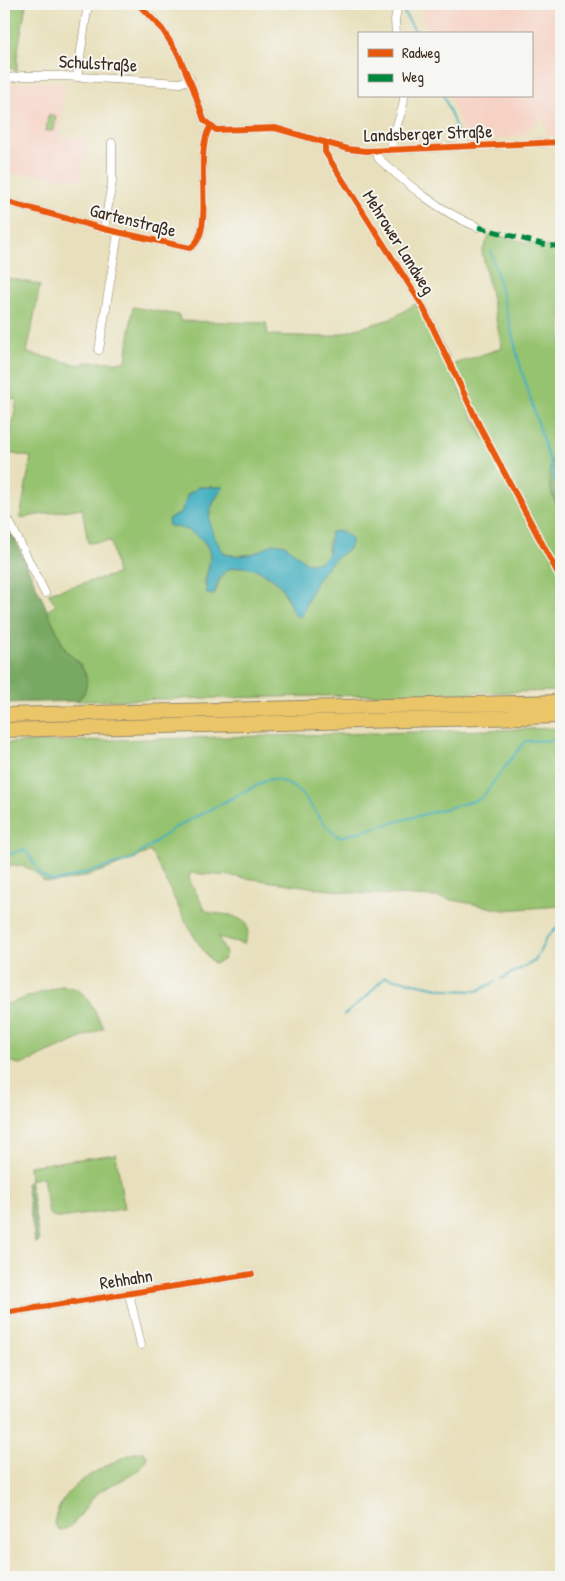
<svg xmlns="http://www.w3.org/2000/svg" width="565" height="1581" viewBox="0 0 565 1581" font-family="'Patrick Hand',sans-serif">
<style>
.built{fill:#f6d2c4}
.green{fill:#96c370;stroke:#687647;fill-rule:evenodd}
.forest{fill:#78a962;stroke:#5a6a40}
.water{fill:#41aebf;stroke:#3e6c6e}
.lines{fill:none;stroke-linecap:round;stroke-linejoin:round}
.stream{stroke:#41aebf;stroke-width:2}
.minor-casing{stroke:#92856d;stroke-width:9}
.motorway-casing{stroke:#92856d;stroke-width:16}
.minor{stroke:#fff;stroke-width:8}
.motorway{stroke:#ebc669;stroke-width:14}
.quiet{stroke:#00873e;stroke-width:5;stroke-dasharray:10 5;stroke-linecap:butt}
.cycleway-casing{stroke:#f6f6f2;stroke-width:9}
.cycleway{stroke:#e8590c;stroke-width:6}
.labels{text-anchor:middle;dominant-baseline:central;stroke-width:4;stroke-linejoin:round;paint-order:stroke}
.street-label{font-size:18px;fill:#3b2a1e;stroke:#f6f6f2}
</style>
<rect width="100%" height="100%" fill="#f6f6f2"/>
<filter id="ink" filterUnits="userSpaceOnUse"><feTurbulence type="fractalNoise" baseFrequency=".02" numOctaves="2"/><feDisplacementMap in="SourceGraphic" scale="10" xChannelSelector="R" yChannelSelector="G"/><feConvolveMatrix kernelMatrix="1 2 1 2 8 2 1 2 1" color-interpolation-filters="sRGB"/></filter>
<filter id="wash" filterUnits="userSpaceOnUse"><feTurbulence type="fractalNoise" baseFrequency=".0096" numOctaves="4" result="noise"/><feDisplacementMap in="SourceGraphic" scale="20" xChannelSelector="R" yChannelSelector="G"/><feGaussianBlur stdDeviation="1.12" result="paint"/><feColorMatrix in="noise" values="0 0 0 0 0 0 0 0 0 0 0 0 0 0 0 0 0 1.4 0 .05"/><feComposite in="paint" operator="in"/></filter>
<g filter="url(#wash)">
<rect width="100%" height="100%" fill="#e8e0bc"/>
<path class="built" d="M419 4H561V135L547 136 544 120H539L521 137 466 141 450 96H531V34H429Z
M32 82 65 83 60 136 87 139 81 179 4 172V85Z"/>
<path class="green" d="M4 4H26L17 56V71L4 65Z
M48 115 56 116 54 131H46Z
M490 234 561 250V446L555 448V501L561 514V691L77 701 85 693 80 663 66 651 47 611 56 605 48 593 117 574 111 541 88 543 82 508 20 518 31 457 7 453 17 400 4 397V277L40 285 27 353 80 365 86 362H126L133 307 179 315 180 321 266 323 268 335 328 337 391 319 417 303 484 440 454 364 502 348 482 252ZM199 487H223C203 517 205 525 225 554 247 559 264 549 285 545L307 563 320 562 328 554V540L349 549C323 564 310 589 302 616L288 601 281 586 257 569 246 566 229 569 222 575 214 595 204 583C206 576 209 567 210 559 211 538 184 527 168 519L181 513 188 494Z
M561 728V906L504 910 437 897 352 893 231 876 190 873 189 879 205 910 211 913 231 915 246 922 248 933 244 944 218 937 226 953 223 960 214 964C185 931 172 888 150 851 133 861 62 888 44 881 41 879 38 875 36 873 29 867 20 865 11 865L4 871V743Z
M61 986C87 986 92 1008 104 1028L21 1065 4 1059V1005Z
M116 1154 124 1209 59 1218 49 1215 43 1177 30 1180 29 1166Z
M144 1452 147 1456C142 1477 113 1481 98 1493 84 1504 78 1529 59 1530L54 1524C59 1492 85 1477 111 1463 123 1458 131 1452 144 1452Z"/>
<path class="forest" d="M561 446V514C547 486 546 477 555 448Z
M4 516 66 651C84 666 96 681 77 701L4 703Z
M30 1180 39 1241 37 1243 35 1242 26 1184Z"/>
<path class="water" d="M199 487H224C202 513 207 528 225 554 245 559 257 553 274 543L285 545 307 563 320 562 328 554 331 532 341 531 352 539 349 549C323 564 310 589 302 617L294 615C290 606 287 595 281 587 271 572 237 558 223 574 218 579 216 588 214 595L207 594C203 580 209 572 210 559 211 537 186 528 169 526L168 519 181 513 188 494Z"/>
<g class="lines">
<path class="stream" d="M402 9 417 34
M444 96 460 139
M491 251 520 365 561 498
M4 857 21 850 25 851C39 863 34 880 57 881L131 860 174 828 269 779C309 781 313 823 340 837L477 800 482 797 525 741 561 740
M501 979 535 961 547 937 561 924
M344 1015 365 998 385 977 448 990 477 991 495 982"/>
</g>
</g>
<g filter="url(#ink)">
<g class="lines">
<defs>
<path id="minor" d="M138 4 162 29 178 54 193 88 204 120 216 130 275 128 348 149 366 151 561 142
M396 34 395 20 398 4
M77 77 88 4
M4 79 22 76H62L180 83 190 79
M325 142V152L422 305 448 358
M391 150C391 131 404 116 404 96
M375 151 379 159C408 185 442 213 478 227
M4 201 104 229 190 248C217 233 192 156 210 127
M104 229 112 182V143
M99 350 118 233
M4 511 45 593
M129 1294 141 1345
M4 1313 252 1274"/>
<path id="motorway" d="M4 715 561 702
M4 730 561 716"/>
</defs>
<use href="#minor" class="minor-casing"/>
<use href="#motorway" class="motorway-casing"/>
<use href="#minor" class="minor"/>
<use href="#motorway" class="motorway"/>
<path class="quiet" d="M478 227 542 244 561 247"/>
<defs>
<path id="cycleway" d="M138 4 162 29 178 54 193 88 204 120 216 130 275 128 348 149 366 151 561 142
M325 142V152L422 305 480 427 561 579
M4 201 104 229 190 248C217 233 192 156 210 127
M4 1313 252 1274"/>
</defs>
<use href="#cycleway" class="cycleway-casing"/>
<use href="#cycleway" class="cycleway"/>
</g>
</g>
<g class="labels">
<g class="street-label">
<text transform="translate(98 63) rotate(3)">Schulstraße</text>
<text transform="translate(428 133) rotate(-2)">Landsberger Straße</text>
<text transform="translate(133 220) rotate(14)">Gartenstraße</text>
<text transform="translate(399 242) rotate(58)">Mehrower Landweg</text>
<text transform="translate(126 1279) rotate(-9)">Rehhahn</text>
</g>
</g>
<rect width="565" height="1581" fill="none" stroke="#f6f6f2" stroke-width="20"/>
<rect x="358" y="32" width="175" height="65" fill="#f6f6f2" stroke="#aba49d"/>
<rect x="368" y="49" width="25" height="8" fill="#e8590c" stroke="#aba49d"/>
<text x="402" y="58" font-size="15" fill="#3b2a1e">Radweg</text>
<rect x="368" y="74" width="25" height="8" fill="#00873e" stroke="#aba49d"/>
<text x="402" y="82" font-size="15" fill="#3b2a1e">Weg</text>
</svg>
